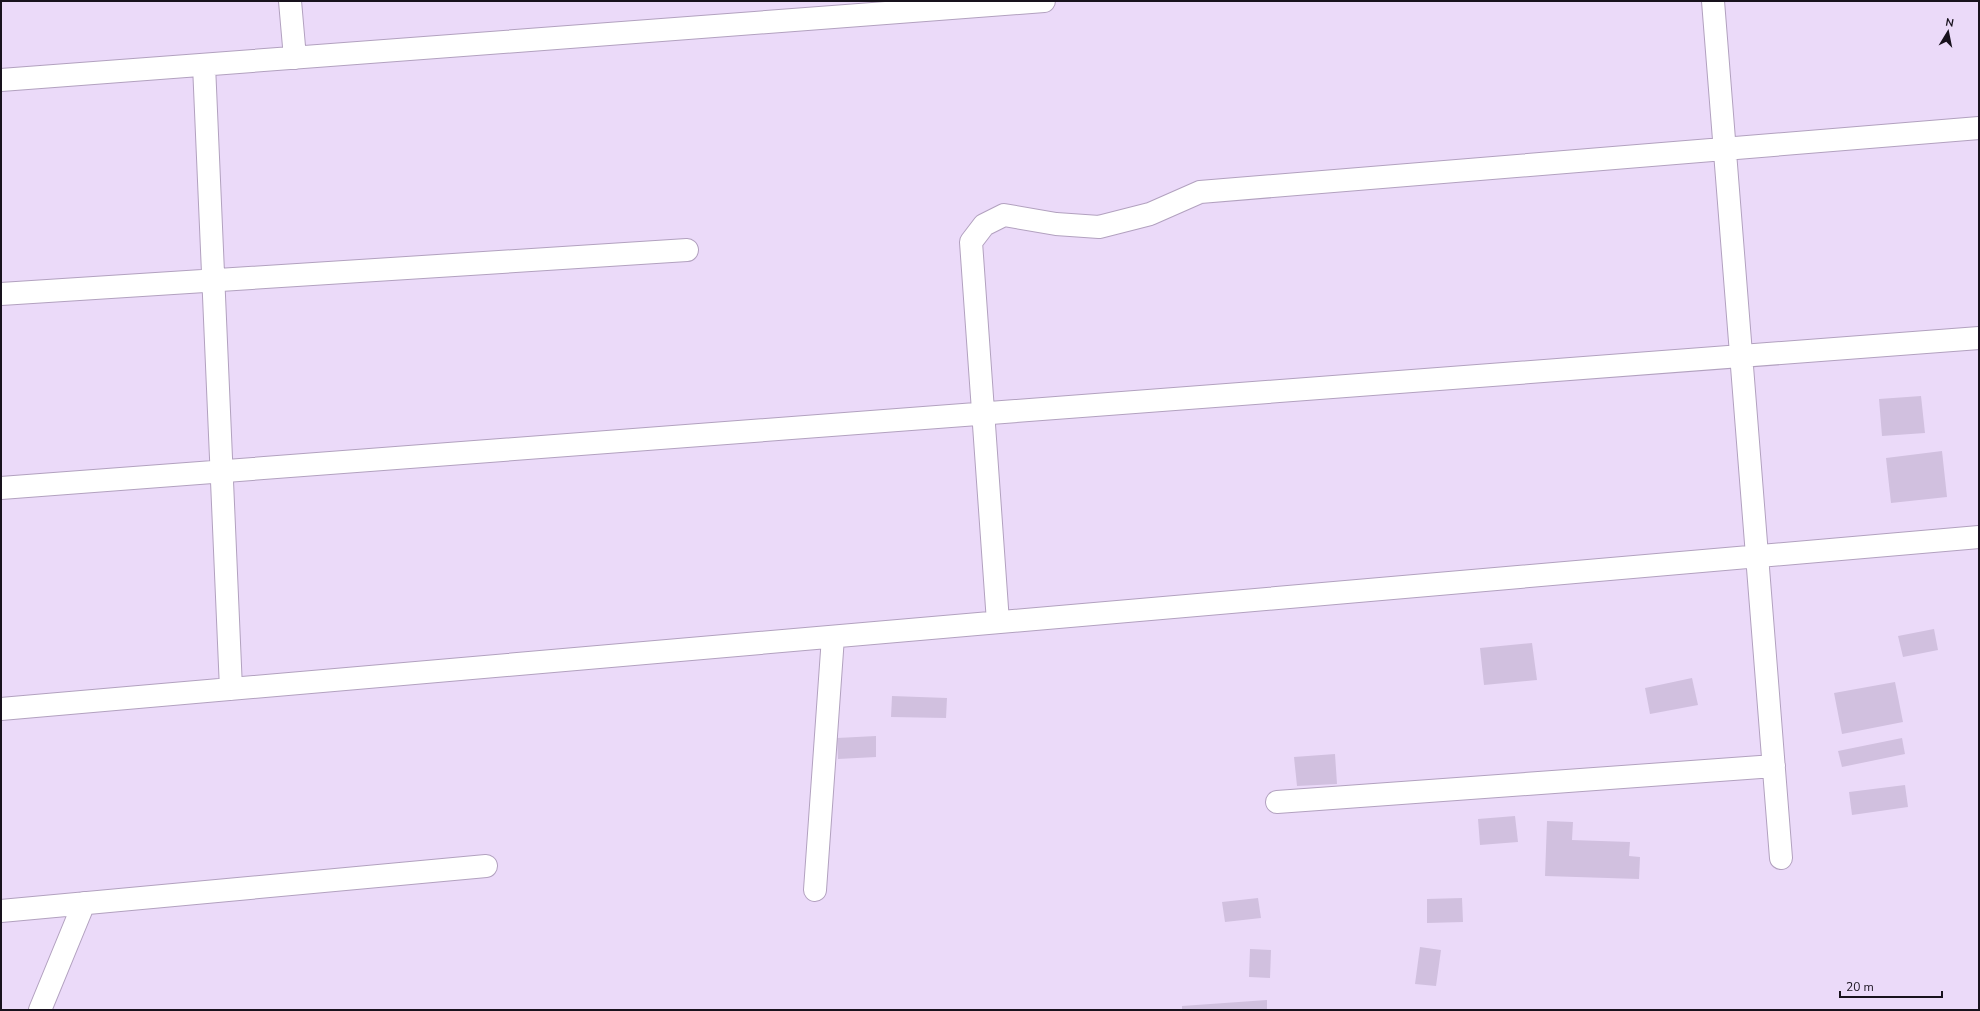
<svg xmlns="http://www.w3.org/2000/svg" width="1980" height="1011" viewBox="0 0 1980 1011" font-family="'Nunito Sans',sans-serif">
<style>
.building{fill:#d1c0df}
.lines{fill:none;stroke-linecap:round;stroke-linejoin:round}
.minor-casing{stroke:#b2a1bf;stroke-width:24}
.minor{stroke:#fff;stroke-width:22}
</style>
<rect width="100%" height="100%" fill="#ebdaf9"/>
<path class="building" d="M1921 396 1925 433 1882 436 1879 399Z
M1942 451 1947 497 1891 503 1886 458Z
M1934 629 1938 650 1903 657 1898 636Z
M1532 643 1537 680 1484 685 1480 648Z
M1692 678 1698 705 1650 714 1645 688Z
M1895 682 1903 722 1842 734 1834 693Z
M892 696 947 698 946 718 891 717Z
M876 736V757L838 759 837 738Z
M1902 738 1905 754 1842 767 1838 751Z
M1335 754 1337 784 1297 786 1294 757Z
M1905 785 1908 807 1852 815 1849 792Z
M1515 816 1518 842 1480 845 1478 819Z
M1547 821 1573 822 1572 840 1630 842 1629 856 1640 857 1639 879 1545 876Z
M1258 898 1261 918 1225 922 1222 902Z
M1462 898 1463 922 1427 923V899Z
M1420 947 1441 950 1436 986 1415 984Z
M1250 949 1271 950 1270 978 1249 977Z
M1267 1000V1010H1182V1006Z"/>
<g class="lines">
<defs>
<path id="minor" d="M290 1 295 58
M1713 1 1781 858
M204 65 231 689
M1 80 1044 1
M1 294 687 250
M1 488 1979 338
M998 622 971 242 984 225 1004 215 1056 224 1099 227 1150 214 1200 192 1979 128
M1 709 1979 537
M1277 802 1774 766
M815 890 833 637
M1 911 486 866
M40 1010 84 903"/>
</defs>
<use href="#minor" class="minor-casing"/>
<use href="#minor" class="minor"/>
</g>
<rect width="1980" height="1011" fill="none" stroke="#18121d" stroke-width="4"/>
<g transform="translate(1948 32) rotate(10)" stroke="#ebdaf9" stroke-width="3" paint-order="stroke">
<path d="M0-3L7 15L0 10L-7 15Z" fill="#18121d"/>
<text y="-6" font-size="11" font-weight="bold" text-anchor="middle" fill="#18121d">N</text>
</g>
<path d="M1840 991v6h102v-6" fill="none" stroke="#18121d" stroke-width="2"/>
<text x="1846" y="991" font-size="12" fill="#18121d" stroke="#ebdaf9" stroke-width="3" paint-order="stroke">20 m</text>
</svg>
